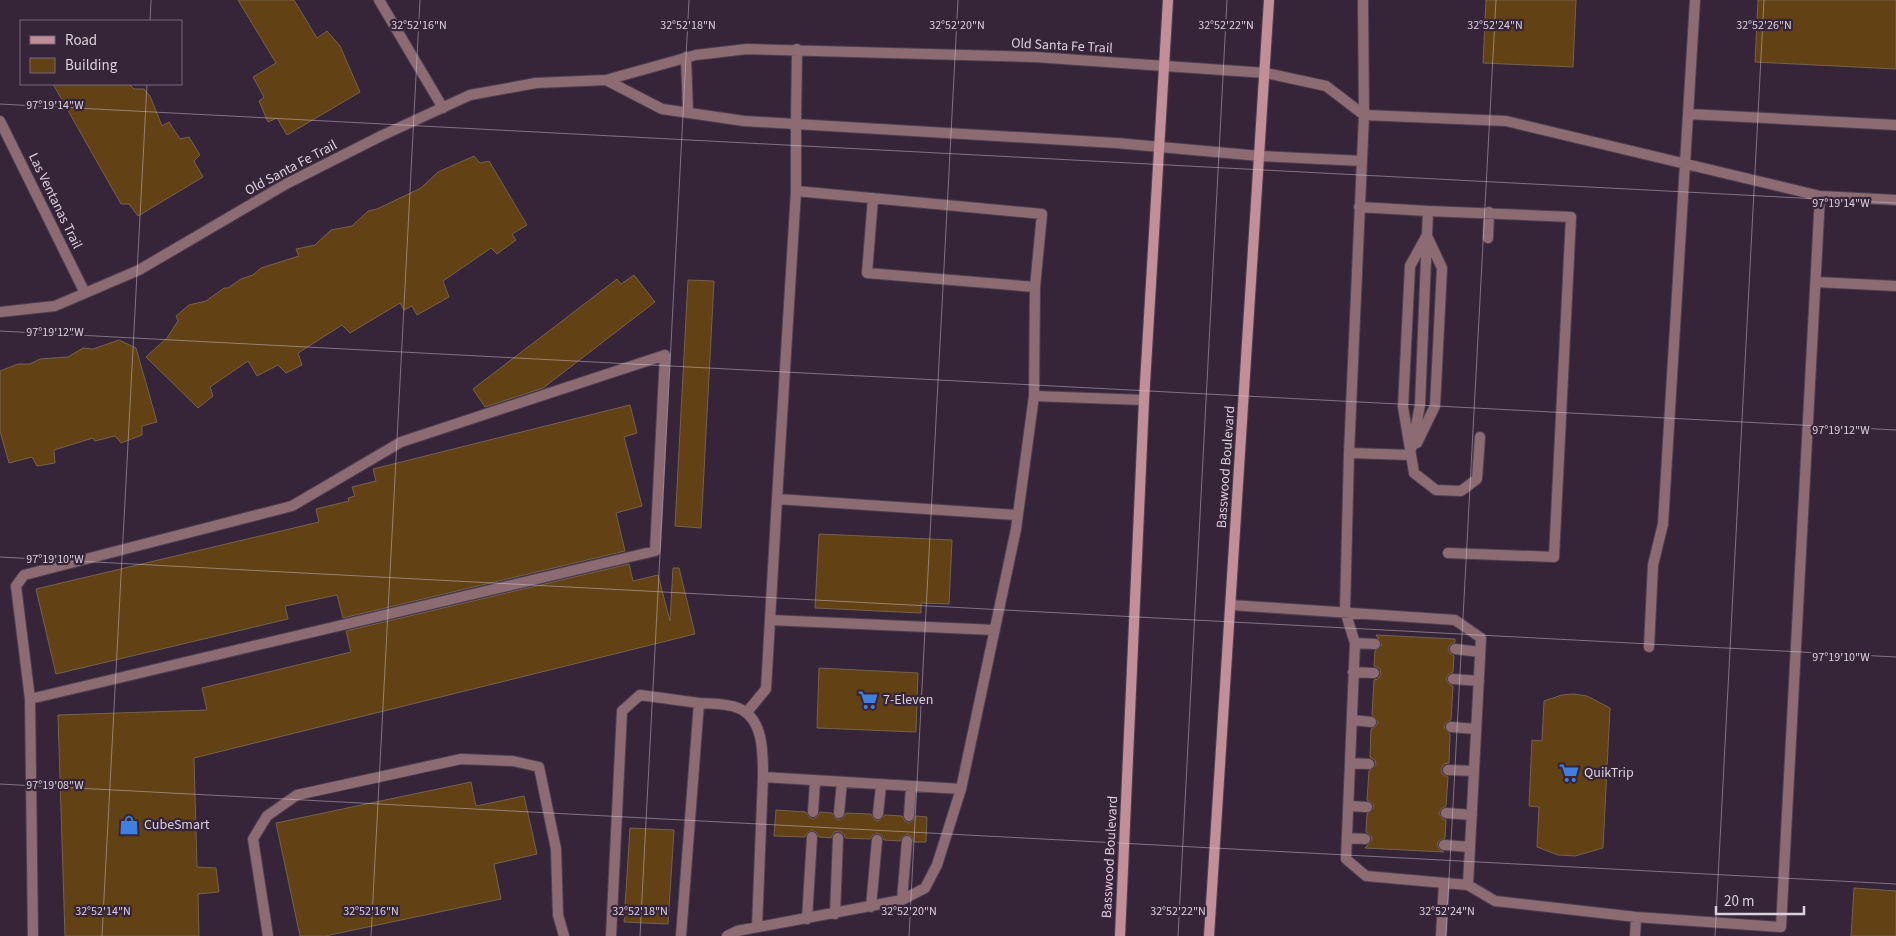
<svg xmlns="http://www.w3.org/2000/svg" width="1896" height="936" viewBox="0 0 1896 936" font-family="'Source Sans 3',sans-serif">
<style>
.building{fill:#624214;stroke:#75624c}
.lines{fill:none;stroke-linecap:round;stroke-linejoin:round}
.lane-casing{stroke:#504052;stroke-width:12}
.street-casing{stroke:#504052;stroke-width:12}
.secondary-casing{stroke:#504052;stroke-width:12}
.lane{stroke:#8c6c72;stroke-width:10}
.street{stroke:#8c6c72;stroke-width:10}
.secondary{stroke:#c28f99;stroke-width:10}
.ticks{fill:none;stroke:#dbd0dd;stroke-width:1;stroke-opacity:0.45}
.labels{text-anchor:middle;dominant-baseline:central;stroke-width:4.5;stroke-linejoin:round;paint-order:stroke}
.street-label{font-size:14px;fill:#dbd0dd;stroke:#362538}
.poi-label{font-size:14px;fill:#dbd0dd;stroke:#362538;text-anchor:start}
.ticks-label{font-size:12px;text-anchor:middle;fill:#dbd0dd;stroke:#362538;stroke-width:4.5;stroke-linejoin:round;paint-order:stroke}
</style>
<rect width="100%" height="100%" fill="#362538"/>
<path class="building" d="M238 0H294L317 38 327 31 340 46 360 92 287 135 277 118 268 122 259 101 264 97 253 77 276 63Z
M1486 0H1576L1573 67 1483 63Z
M1758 0H1896V69L1755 62Z
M53 84H129L134 89H144L150 96 162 126 169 122 180 139 189 137 200 155 194 161 203 177 138 216 129 204H121Z
M474 156 480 163 489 161 527 225 512 234 516 240 497 254 491 248 443 281 449 297 417 315 412 306 404 310 400 303 350 333 342 325 298 353 302 365 286 373 278 365 257 376 248 361 210 387 213 396 198 408 146 357 167 338 178 321 176 316 189 305 206 301 224 288H228L241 279 253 275 261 268 299 256 296 249 315 245 331 230 352 226 368 211 377 209 421 188 438 172Z
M634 275 655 302 543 388 485 407 473 389 617 279 621 284Z
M688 280 714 281 701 528 675 526Z
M119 340 136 348 157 422 142 426V435L121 443 115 436 95 441 93 438 54 450 55 463 37 466 32 457 9 463 0 431V371L18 364H30L40 359 68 357 83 348 93 349Z
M630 405 637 433 624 437 642 506 616 513 625 551 343 618 337 595 285 606 288 619 56 674 36 589 319 522 316 509 349 501 348 498 355 496 352 487 376 481 373 469Z
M819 534 952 540 949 604 921 603V613L815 608Z
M629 564 633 581 658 575 670 621 673 568H679L695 634 194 758 197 867 216 868 219 892 198 894 199 936H65L58 715 207 710 202 688 351 652 346 631Z
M1376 635 1455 639V642L1450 645 1448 649 1451 654 1454 656 1453 672 1448 675 1446 679 1449 684 1453 686 1451 720 1446 723 1444 727 1450 734 1449 763 1444 764 1441 769 1442 774 1448 777 1446 806 1441 809 1439 813 1442 818 1446 820 1445 838 1439 841 1437 845 1440 850 1444 852 1365 848 1372 840 1371 836 1366 832 1367 814 1374 808 1373 804 1367 800 1369 771 1376 765 1375 760 1370 757 1371 729 1376 726 1378 722 1372 715 1374 680 1378 679 1381 674 1380 669 1374 666 1375 651 1382 645Z
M819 668 918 673 916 732 817 728Z
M1574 694 1587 696 1610 708 1603 848 1575 856 1558 855 1537 847 1539 807 1529 806 1532 740 1542 741 1544 701 1562 695Z
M471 782 476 806 524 796 537 854 494 864 501 899 325 936H300L276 823Z
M776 810 806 812 809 817 813 819 818 816 820 812 832 813 835 818 839 820 844 817 846 813 871 814 874 819 878 821 885 815 902 816 905 821 909 823 914 820 916 816 927 817 926 842H914L911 836 907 834 902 837 900 841 884 840 881 835 877 833 872 836 870 839 845 838 844 834 839 831 834 832 831 838 819 837 816 832 812 830 807 833 805 837 774 836Z
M630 828 674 830 668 924 624 922Z
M1854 888 1896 891V936H1851Z"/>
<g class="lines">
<defs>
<path id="lane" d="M1363 0 1364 115 1506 121 1820 196 1896 200
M1266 73 1326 86 1364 115 1349 453 1345 611 1355 643 1346 859 1366 876 1468 885
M1688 114 1896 125
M796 123V191
M1260 156 1362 161
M873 198 867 273 1035 287
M1359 207 1428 211 1420 405 1412 447
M1428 211 1571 217 1554 557 1448 553
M1427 235 1410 266 1403 407 1414 473 1436 490 1461 491 1477 479 1480 437
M1488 238 1489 212
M1816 282 1896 286
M1417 443 1435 406 1442 268 1428 238
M1349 453 1411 455
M777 499 796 191 1042 214 1035 287 1034 396
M1231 605 1455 620 1481 638 1468 885 1495 901 1636 917 1781 927 1820 196
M995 630 770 620 777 499 1016 515
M1355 643 1375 644
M1649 647 1653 565 1663 524 1695 0
M1455 649 1480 652
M1353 672 1374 673
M1453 679 1479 681
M30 699 655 551 665 355 401 442 292 506 24 575 16 586 30 699 33 936
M747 712 766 689 770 620
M1352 720 1371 722
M1451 727 1476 729
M1350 763 1369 764
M1448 770 1474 771
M1349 806 1367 807
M813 812 815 781
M839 813 842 782
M1446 813 1472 815
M878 814 881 786
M909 816 911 787
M1347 838 1365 839
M1444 845 1470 847
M902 900 907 841
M871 907 877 840
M835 914 838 838
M807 919 812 837
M757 927 763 777
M268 936 253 839 267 816 297 795 461 759 513 761 539 767 556 849 558 915 564 936
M611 936 622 711 640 695 699 703
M681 936 699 703C711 704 727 703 738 708 764 718 763 754 763 777L961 789
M727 936 737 931 902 900 925 888 937 865 961 789 1016 529 1034 396 1144 400
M1441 936 1444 883
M1635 936 1636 917"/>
<path id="street" d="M379 0 443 108
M686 57 688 113
M606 80 662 109 744 121 1116 143 1260 156
M0 121 85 293
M796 123 797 49
M0 312 55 306 139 270 286 184 381 136 470 95 536 83 606 80 696 55 747 49 1035 57 1266 73"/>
<path id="secondary" d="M1120 936 1144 400 1168 0
M1209 936 1269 0"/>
</defs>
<use href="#lane" class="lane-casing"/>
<use href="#street" class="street-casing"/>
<use href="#secondary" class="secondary-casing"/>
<use href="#lane" class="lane"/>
<use href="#street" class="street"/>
<use href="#secondary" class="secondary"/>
</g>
<path class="ticks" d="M150 21 151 0M0 104 1896 203M0 331 1896 430M0 557 1896 657M0 784 1896 884M102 936 147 84M371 936 420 0M640 936 689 0M909 936 958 0M1178 936 1227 0M1446 936 1496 0M1715 936 1764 0"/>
<defs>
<symbol id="supermarket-bare" viewBox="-9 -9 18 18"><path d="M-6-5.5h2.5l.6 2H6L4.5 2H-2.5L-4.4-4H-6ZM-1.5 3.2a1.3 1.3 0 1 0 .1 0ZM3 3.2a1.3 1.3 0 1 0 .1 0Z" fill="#3f7fe0" stroke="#362538" stroke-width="2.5" paint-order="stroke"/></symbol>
<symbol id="shop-bare" viewBox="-9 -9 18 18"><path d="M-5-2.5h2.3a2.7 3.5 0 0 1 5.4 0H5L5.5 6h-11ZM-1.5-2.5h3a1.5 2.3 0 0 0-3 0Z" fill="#3f7fe0" stroke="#362538" stroke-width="2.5" paint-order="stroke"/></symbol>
</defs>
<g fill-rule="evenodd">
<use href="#supermarket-bare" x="854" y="686" width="28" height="28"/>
<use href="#supermarket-bare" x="1555" y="759" width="28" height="28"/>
<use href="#shop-bare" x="115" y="811" width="28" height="28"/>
</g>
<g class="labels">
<g class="street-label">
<text transform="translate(1062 46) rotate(3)">Old Santa Fe Trail</text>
<text transform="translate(291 168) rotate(-28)">Old Santa Fe Trail</text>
<text transform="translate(55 201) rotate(64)">Las Ventanas Trail</text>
<text transform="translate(1226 467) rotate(-86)">Basswood Boulevard</text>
<text transform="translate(1110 857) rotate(-87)">Basswood Boulevard</text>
</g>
<g class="poi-label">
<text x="883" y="700">7-Eleven</text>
<text x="1584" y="773">QuikTrip</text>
<text x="144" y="825">CubeSmart</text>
</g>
</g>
<g class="ticks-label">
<text x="419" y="29">32°52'16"N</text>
<text x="688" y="29">32°52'18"N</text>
<text x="957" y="29">32°52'20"N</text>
<text x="1226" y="29">32°52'22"N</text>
<text x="1495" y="29">32°52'24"N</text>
<text x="1764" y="29">32°52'26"N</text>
<text x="55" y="109">97°19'14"W</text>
<text x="1841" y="207">97°19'14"W</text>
<text x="55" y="336">97°19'12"W</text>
<text x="1841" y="434">97°19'12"W</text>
<text x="55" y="563">97°19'10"W</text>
<text x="1841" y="661">97°19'10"W</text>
<text x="55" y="789">97°19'08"W</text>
<text x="103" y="915">32°52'14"N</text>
<text x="371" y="915">32°52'16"N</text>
<text x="640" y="915">32°52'18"N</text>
<text x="909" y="915">32°52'20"N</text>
<text x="1178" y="915">32°52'22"N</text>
<text x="1447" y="915">32°52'24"N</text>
</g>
<rect x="20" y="20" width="162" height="65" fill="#362538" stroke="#78697a"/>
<rect x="30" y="36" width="25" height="8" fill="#c28f99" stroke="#78697a"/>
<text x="65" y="45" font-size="15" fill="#dbd0dd">Road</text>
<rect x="30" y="58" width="25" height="15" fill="#624214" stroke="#78697a"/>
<text x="65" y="70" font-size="15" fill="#dbd0dd">Building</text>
<path d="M1716 906v8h88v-8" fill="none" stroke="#dbd0dd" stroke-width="2.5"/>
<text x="1724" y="906" font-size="15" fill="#dbd0dd" stroke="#362538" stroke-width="4" paint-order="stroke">20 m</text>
</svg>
